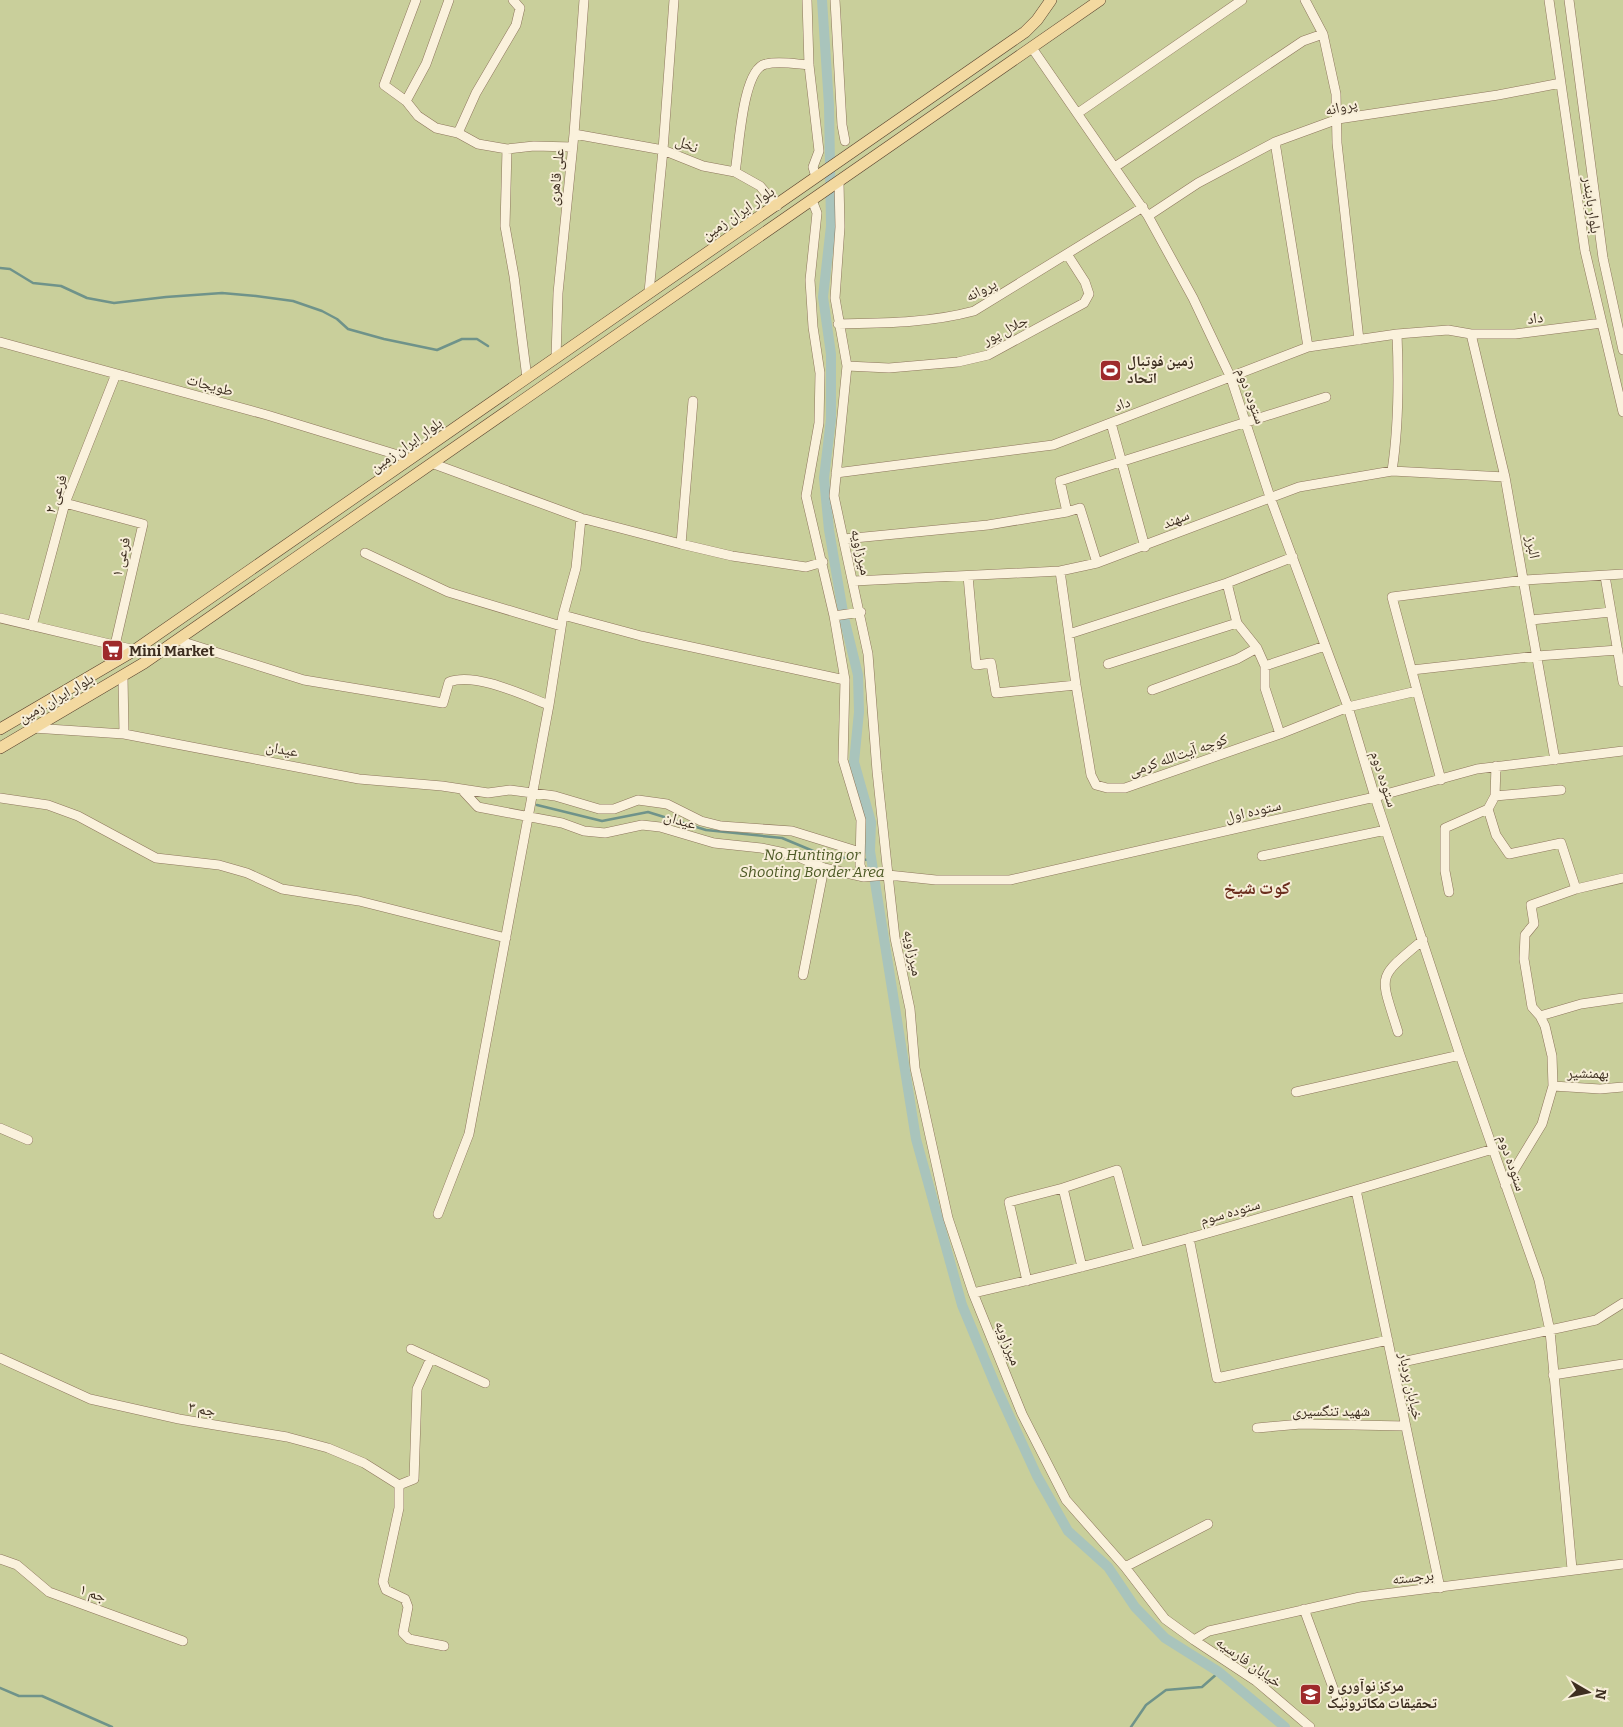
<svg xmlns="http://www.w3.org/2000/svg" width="1623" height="1727" viewBox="0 0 1623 1727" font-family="Bitter,'Noto Naskh Arabic',serif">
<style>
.green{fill:#c9cf9b}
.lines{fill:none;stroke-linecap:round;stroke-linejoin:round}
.stream{stroke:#6f938a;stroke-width:2.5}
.canal{stroke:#a9c4bc;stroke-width:10}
.minor-casing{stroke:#8d765c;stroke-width:10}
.major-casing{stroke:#5b4430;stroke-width:12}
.minor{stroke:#faf1dc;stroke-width:9}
.major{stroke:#f3d9a0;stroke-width:11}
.labels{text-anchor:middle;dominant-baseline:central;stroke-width:4;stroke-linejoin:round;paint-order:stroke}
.street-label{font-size:15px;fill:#3d2e20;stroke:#f7eed8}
.poi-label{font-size:15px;font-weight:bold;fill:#3d2e20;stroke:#f7eed8;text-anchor:start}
.park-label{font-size:15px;font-style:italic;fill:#4d5a26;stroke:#f7eed8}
.quarter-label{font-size:18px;font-weight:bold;fill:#6b2e1e;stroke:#f7eed8}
</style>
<rect width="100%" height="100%" fill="#f0e4c8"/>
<path class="green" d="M0 0H1623V1727H0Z"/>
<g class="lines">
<path class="stream" d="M0 268 10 269 33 283 61 286 87 298 114 303 166 297 222 293 256 296 293 301 322 311 337 319 348 329 384 339 437 350 462 339H477L488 346
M537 805 602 821 648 812 706 830 782 838 818 853 858 860
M863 860 872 859
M0 1688 19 1696H42L112 1727
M1131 1727 1146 1705 1166 1690 1202 1687 1219 1672"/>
<path class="canal" d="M822 0 829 105 831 226 823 297 831 354V419L824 478 829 530 844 618 858 675 859 712 854 762 871 822 870 851 916 1139 962 1305 997 1389 1037 1476 1068 1531 1108 1567 1135 1607 1165 1638 1219 1672 1285 1727"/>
<defs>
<path id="minor" d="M416 0 384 85 406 101 418 116 436 128 458 133 478 144 507 149 534 146 572 147
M807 0 809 65 819 151 813 167 816 177
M835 0 842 125 845 141
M1305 0 1323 34 1336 94 1337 143 1359 340
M1549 0 1585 251 1623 412
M1569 0 1603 258 1623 350
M1032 48 1148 216 1193 298 1231 378 1270 497 1348 707 1375 797 1460 1055 1539 1280 1550 1331 1572 1569
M406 101 426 64 449 0
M1078 113 1242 0
M458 133 476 93 516 25 520 8 513 0
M574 134 663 150 703 166 735 172 760 186 777 206
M1275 142 1308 347
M507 149 505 226 514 276 527 378
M1115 167 1303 41 1323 34
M735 172C739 151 742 68 766 64 779 61 796 64 809 65
M839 182 840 227 835 298 847 366 834 496 868 654 877 771 888 875 895 938 910 1009 915 1068 948 1218 973 1293 1022 1414 1066 1500 1125 1567 1165 1619 1194 1640 1209 1631 1360 1597 1623 1564
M812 200 817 213 810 280 813 327 820 373 819 423 806 496 834 616 845 680 843 760 861 820 860 865 864 877
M1148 216 1198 183 1275 142 1338 119 1498 95 1561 83
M649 292 663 150 674 0
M838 324C885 323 929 323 974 311L1143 207
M1471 334H1515L1602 323
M0 342 267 415 411 459
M556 358 558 293 574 134 584 0
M847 366 889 368 958 362 988 355 1084 303 1089 294 1085 282 1067 254
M1111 423 1145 547
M434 464 581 518 681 544 732 556 806 567 823 562
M1392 471C1399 425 1399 381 1397 334
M836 473 1053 445 1308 347 1397 334 1448 330 1471 334 1505 477 1555 760
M65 503 143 524 115 645
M1067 512 1080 508 1097 563
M844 539 988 525 1067 512 1060 481 1326 397
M681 544 693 401
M365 553 448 592 561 626
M1060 571 1076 685 1091 775 1096 785 1107 788H1125L1280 734 1348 707 1417 691
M968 576 976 665 991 663 996 693 1076 685
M1605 576 1623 682
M854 581 1060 571 1097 563 1299 487 1392 471 1505 477
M1227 583 1237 623 1257 648 1265 666V688L1280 734
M563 615 641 636 845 680
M834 616 861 612
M0 618 135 650
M1531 620 1611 612
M32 626 65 503 116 374
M1069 634 1227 583 1293 557
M177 640 304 680 443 703 449 682C475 672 523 695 549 705
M1108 664 1237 623
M1265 666 1325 646
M1412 670 1537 656 1618 650
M1152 690 1237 659 1257 648
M33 728 124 734 123 676
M124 734 359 779 442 786 488 793 510 790 555 796 599 809H614L638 800 667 804 701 821 721 826 792 831 860 852
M1496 766 1495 796 1488 809 1496 835 1509 854 1561 843 1576 889 1531 905 1534 924 1525 935 1524 959 1532 1007 1540 1016 1545 1026 1552 1056 1553 1086 1542 1124 1505 1185
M1441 780 1392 597 1525 580 1623 574
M464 792 478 807 562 823 584 831 605 833 642 825 660 827 714 843 761 848 794 855 824 868 864 877 888 875 936 880H1010L1375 797 1477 769 1623 751
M1495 796 1561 790
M0 798 48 805 78 816 156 858 219 865 247 873 282 889 359 901 506 938
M1262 856 1386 830
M1576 889 1623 878
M1449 892 1445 871V828L1488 809
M803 975 824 868
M1540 1016 1581 1004 1623 998
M1398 1032C1380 973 1375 980 1423 940
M1553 1086 1600 1089 1623 1087
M1296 1092 1460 1055
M0 1128 28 1140
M1063 1188 1117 1170 1139 1251
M1356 1190 1440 1588
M438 1214 469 1134 549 705 563 615 576 568 581 518
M1189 1238 1217 1378 1388 1340
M1027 1281 1009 1202 1063 1188 1082 1267
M973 1293C1148 1254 1321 1200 1493 1149
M411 1349 485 1383
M0 1358 90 1399 179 1419 287 1437 328 1448 364 1463 399 1485
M431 1358 417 1389 414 1479 399 1485V1508L383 1582 386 1590 405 1599 408 1607 403 1633 409 1639 444 1646
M1393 1364 1596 1320 1623 1303
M1553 1375 1623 1364
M1257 1428 1301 1424 1406 1426
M0 1559 17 1565 49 1592 183 1641
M1125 1567 1208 1524
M1304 1609 1339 1704
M1194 1640 1256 1681 1310 1727"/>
<path id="major" d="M0 729 135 650 1025 32 1037 20 1051 0
M0 748 144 663 1100 0"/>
</defs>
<use href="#minor" class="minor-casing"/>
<use href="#major" class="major-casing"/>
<use href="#minor" class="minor"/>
<use href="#major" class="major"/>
</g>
<defs>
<symbol id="stadium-square" viewBox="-11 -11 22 22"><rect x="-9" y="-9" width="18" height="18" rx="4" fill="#9e2a2b" stroke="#f7eed8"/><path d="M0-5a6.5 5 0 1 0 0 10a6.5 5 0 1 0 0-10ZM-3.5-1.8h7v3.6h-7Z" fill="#fff"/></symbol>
<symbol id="supermarket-square" viewBox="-11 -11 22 22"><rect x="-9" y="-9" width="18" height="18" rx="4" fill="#9e2a2b" stroke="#f7eed8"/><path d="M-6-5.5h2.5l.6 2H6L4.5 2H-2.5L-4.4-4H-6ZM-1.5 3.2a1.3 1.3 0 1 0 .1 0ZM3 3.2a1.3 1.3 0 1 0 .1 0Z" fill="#fff"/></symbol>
<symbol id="university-square" viewBox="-11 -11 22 22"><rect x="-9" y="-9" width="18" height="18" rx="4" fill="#9e2a2b" stroke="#f7eed8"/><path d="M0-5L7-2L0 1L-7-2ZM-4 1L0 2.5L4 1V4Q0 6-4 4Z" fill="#fff"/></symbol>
</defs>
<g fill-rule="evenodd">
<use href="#stadium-square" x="1098" y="358" width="25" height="25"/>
<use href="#supermarket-square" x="100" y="638" width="25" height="25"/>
<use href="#university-square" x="1298" y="1682" width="25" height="25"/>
</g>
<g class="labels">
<g class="street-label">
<text transform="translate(1341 107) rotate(-13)">پروانه</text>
<text transform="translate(687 144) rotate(22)">نخل</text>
<text transform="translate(556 177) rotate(-84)">علی قاهری</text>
<text transform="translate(1592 205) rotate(82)">بلوار بایندر</text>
<text transform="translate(738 213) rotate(-34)">بلوار ایران زمین</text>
<text transform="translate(981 290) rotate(-27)">پروانه</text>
<text transform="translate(1535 318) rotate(-7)">داد</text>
<text transform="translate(1005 330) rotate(-27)">جلال پور</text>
<text transform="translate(210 385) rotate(15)">طویجات</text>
<text transform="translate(1251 396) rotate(70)">ستوده دوم</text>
<text transform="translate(1122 404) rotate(-21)">داد</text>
<text transform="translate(406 445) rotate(-35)">بلوار ایران زمین</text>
<text transform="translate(56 494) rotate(-71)">فرعی ۲</text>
<text transform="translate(1176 519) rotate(-22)">سهند</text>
<text transform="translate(1533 547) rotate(79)">البرز</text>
<text transform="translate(861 552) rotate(77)">میرزاویه</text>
<text transform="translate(121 557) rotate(-77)">فرعی ۱</text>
<text transform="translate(56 698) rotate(-30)">بلوار ایران زمین</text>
<text transform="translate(282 749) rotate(10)">عیدان</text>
<text transform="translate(1178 755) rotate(-19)">کوچه آیت‌الله کرمی</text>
<text transform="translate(1384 779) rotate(72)">ستوده دوم</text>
<text transform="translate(1253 811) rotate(-13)">ستوده اول</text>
<text transform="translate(680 820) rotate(16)">عیدان</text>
<text transform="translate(913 953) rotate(79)">میرزاویه</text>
<text transform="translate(1588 1073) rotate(1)">بهمنشیر</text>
<text transform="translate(1512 1163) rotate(71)">ستوده دوم</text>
<text transform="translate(1230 1212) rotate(-16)">ستوده سوم</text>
<text transform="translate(1008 1343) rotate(68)">میرزاویه</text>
<text transform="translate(1411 1386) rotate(78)">خیابان بردبار</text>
<text transform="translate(202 1409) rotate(10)">جم ۳</text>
<text x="1331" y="1411">شهید تنگسیری</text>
<text transform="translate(1413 1577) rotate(-6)">برجسته</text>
<text transform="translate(93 1593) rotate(20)">جم ۱</text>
<text transform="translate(1249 1662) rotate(35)">خیابان فارسیه</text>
</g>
<g class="poi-label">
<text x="1127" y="361">زمین فوتبال<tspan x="1127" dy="17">اتحاد</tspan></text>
<text x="129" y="651">Mini Market</text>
<text x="1327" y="1686">مرکز نوآوری و<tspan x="1327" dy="17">تحقیقات مکاترونیک</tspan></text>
</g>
<g class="park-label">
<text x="812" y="855">No Hunting or<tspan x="812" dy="17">Shooting Border Area</tspan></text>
</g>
<g class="quarter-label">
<text x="1257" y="888">کوت شیخ</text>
</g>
</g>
<g transform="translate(1588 1692) rotate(99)" stroke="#f7eed8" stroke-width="4" paint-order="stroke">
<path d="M0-4L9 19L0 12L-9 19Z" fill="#3d2e20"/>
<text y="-8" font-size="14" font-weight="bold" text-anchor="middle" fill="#3d2e20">N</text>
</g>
</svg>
